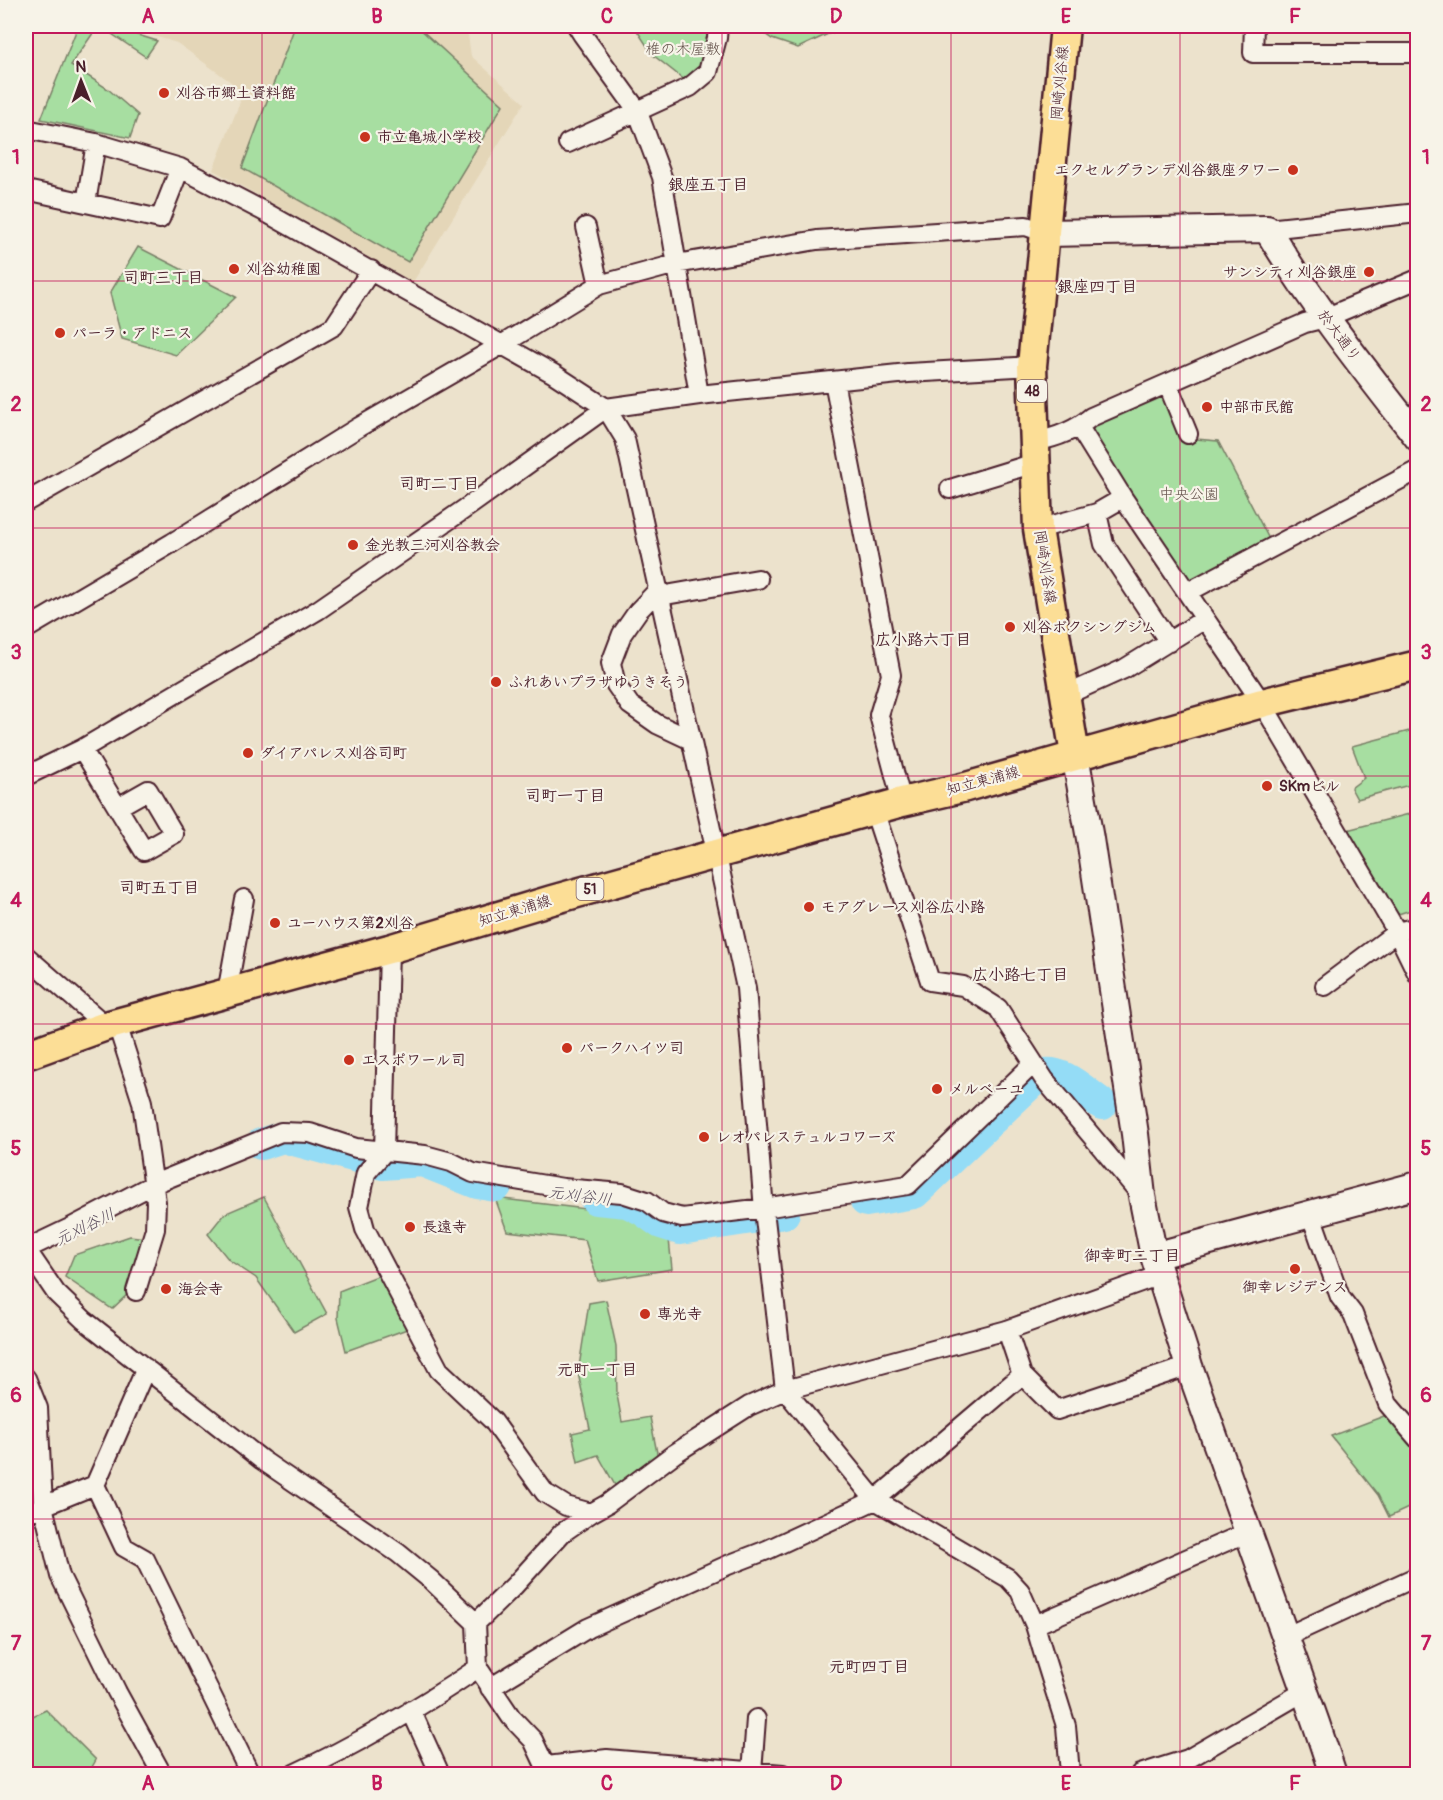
<svg xmlns="http://www.w3.org/2000/svg" width="1443" height="1800" viewBox="0 0 1443 1800" font-family="Pangolin,'Klee One',sans-serif">
<style>
.built{fill:#e4d6b8}
.green{fill:#a7dea1;stroke:#787e66;stroke-width:1.5}
.lines{fill:none;stroke-linecap:round;stroke-linejoin:round}
.river{stroke:#94dcf6;stroke-width:32}
.street-casing{stroke:#4a1f2b;stroke-width:22}
.secondary-casing{stroke:#4a1f2b;stroke-width:30}
.primary-casing{stroke:#4a1f2b;stroke-width:33}
.street{stroke:#f7f3e8;stroke-width:18}
.secondary{stroke:#f7f3e8;stroke-width:26}
.primary{stroke:#fcde96;stroke-width:28}
.grid{fill:none;stroke:#c2185b;stroke-width:1.5;stroke-opacity:0.55}
.poi-dot{fill:#c8321e;stroke:#f7f3e8;stroke-width:2}
.labels{text-anchor:middle;dominant-baseline:central;stroke-width:4.5;stroke-linejoin:round;paint-order:stroke}
.shield{fill:#f7f3e8;stroke:#7e5f64;stroke-width:1.5}
.shield-label{font-size:14px;font-weight:bold;fill:#4a1f2b}
.park-label{font-size:15px;fill:#614f48;stroke:#f7f3e8}
.street-label{font-size:15px;fill:#4a1f2b;stroke:#f7f3e8}
.poi-label{font-size:15px;font-weight:bold;fill:#4a1f2b;stroke:#f7f3e8;text-anchor:start}
.neighbourhood-label{font-size:16px;font-weight:bold;fill:#4a1f2b;stroke:#f7f3e8}
.water-label{font-size:16px;font-style:italic;fill:#5c4e5e;stroke:#f7f3e8}
.neatline{fill:none;stroke:#c2185b;stroke-width:2}
.grid-label{font-size:20px;text-anchor:middle;font-weight:bold;fill:#c2185b}
</style>
<rect width="100%" height="100%" fill="#ece2cc"/>
<filter id="ink" filterUnits="userSpaceOnUse"><feTurbulence type="fractalNoise" baseFrequency=".0167" numOctaves="2"/><feDisplacementMap in="SourceGraphic" scale="12" xChannelSelector="R" yChannelSelector="G"/><feConvolveMatrix kernelMatrix="1 2 1 2 8 2 1 2 1" color-interpolation-filters="sRGB"/></filter>
<g filter="url(#ink)">
<path class="built" d="M121 26H455L468 35 471 56 524 103 413 282 213 170 240 102 235 85 177 43Z"/>
<path class="green" d="M78 26H98L71 65 108 89 138 115 130 138 41 119Z
M100 26H109L157 41 146 57Z
M295 26H417L503 105 408 262 242 168Z
M634 26H711L702 68 686 81 653 55Z
M754 26H852L828 34 798 48 772 39Z
M138 247 236 297 176 355 122 339 110 293Z
M1164 394 1185 438 1218 441 1270 541 1189 585 1092 438 1093 425Z
M1417 729V783L1357 799 1351 788 1364 778 1352 746Z
M1417 812V908L1395 915 1347 830Z
M264 1197 327 1314 294 1332 256 1278 229 1260 208 1234 224 1214Z
M495 1198 619 1213 668 1229 672 1269 598 1281 585 1240 507 1231Z
M130 1236 145 1238 131 1291 112 1309 65 1277 74 1255Z
M380 1275 407 1329 346 1351 338 1318 339 1291Z
M606 1300 616 1346 617 1395 622 1422 650 1417 658 1458 616 1487 598 1455 578 1462 572 1433 590 1429 578 1373 589 1303Z
M1392 1413 1417 1446V1504L1389 1517 1378 1495 1331 1436Z
M46 1710 96 1760 88 1774H26V1719Z"/>
<g class="lines">
<path class="river" d="M261 1144 283 1137 383 1164 422 1161 477 1183 496 1186
M596 1199 627 1202 643 1210 661 1223 680 1229 784 1213
M866 1201 914 1193 1038 1076C1060 1066 1084 1092 1102 1104"/>
<defs>
<path id="street" d="M1254 26 1253 53H1418
M26 129 96 143 180 168 265 212 554 374 606 408 625 439 746 988 764 1210 785 1390 875 1500 1008 1578 1020 1591 1035 1625 1046 1662 1066 1726 1070 1774
M568 143 690 87 708 72 717 38 718 26
M26 190 160 219 180 168
M86 203 96 143
M586 227 599 285
M1267 229 1418 213
M834 381 891 675 879 715 902 802
M1168 385 1188 434
M699 395 908 373 1032 366
M1079 427 1123 498 1262 703 1397 932 1418 975
M1034 442C1055 438 1075 431 1091 417L1305 323 1325 318 1418 279
M950 489 1035 463
M26 502 334 326 371 270
M1097 513 1104 544 1169 642
M1038 529 1097 513 1123 498
M659 589 638 611 622 634 611 663 616 685 630 705 657 724 691 740
M1188 592 1418 470
M660 596 758 579
M26 629 172 543 359 427 503 344 599 285 676 264 817 240 1026 226 1046 233
M1066 695 1124 669 1205 619
M82 749 144 851 174 834 148 790 118 807
M26 776 82 749 318 610 469 506 606 408 699 395 662 177 637 110 582 34 577 26
M874 810 930 981 963 986 998 1008 1044 1079 1141 1195
M26 956 106 1026
M1325 986 1397 932 1418 927
M227 993 244 899
M117 1024 142 1102 156 1202 155 1229 136 1291
M384 1152 366 1173 359 1207 365 1229 439 1370 493 1421 545 1493 566 1506 591 1513 607 1504 674 1454 749 1406 785 1390 1007 1330 1160 1275
M384 1152 389 949
M1311 1215 1340 1297 1353 1314 1388 1404 1418 1439
M1022 1375 1057 1410 1189 1366
M26 1378 38 1408 43 1506 60 1576 117 1692 162 1774
M95 1485 124 1547 145 1559 250 1774
M26 1513 95 1485 146 1368
M591 1513 562 1533 514 1586 476 1623 431 1580 398 1553 262 1460 84 1320 56 1293 26 1249 68 1229 154 1184 281 1132 310 1133 356 1148 425 1155 451 1162 473 1173 563 1188 622 1193 647 1201 663 1213 682 1218 764 1208 908 1185 1033 1064
M476 1623 478 1668 511 1717 533 1740 549 1774
M1035 1625 1248 1532
M1285 1637 1418 1576
M490 1688 588 1628 728 1565 767 1550 875 1500 1022 1375 1007 1330
M411 1710 440 1774
M547 1766 607 1759 783 1774
M752 1772 756 1719
M294 1774C358 1744 419 1708 478 1668
M1140 1774 1188 1759 1305 1691"/>
<path id="secondary" d="M1046 233 1267 229C1312 304 1364 369 1418 438
M1075 755 1090 839 1135 1134 1142 1196 1154 1256 1189 1366 1316 1723 1333 1774
M1154 1256 1418 1185"/>
<path id="primary" d="M1065 26 1032 366 1038 529 1075 755
M26 1055 106 1026 389 949 552 900 902 802 966 787 1262 703 1418 665"/>
</defs>
<use href="#street" class="street-casing"/>
<use href="#secondary" class="secondary-casing"/>
<use href="#primary" class="primary-casing"/>
<use href="#street" class="street"/>
<use href="#secondary" class="secondary"/>
<use href="#primary" class="primary"/>
</g>
</g>
<path class="grid" d="M262 26V1774M492 26V1774M722 26V1774M951 26V1774M1180 26V1774M26 281H1418M26 528H1418M26 776H1418M26 1024H1418M26 1272H1418M26 1519H1418"/>
<g class="poi-dot">
<circle cx="164" cy="93" r="6"/>
<circle cx="365" cy="137" r="6"/>
<circle cx="1293" cy="170" r="6"/>
<circle cx="234" cy="269" r="6"/>
<circle cx="1369" cy="272" r="6"/>
<circle cx="60" cy="333" r="6"/>
<circle cx="1207" cy="407" r="6"/>
<circle cx="353" cy="545" r="6"/>
<circle cx="1010" cy="627" r="6"/>
<circle cx="496" cy="682" r="6"/>
<circle cx="248" cy="753" r="6"/>
<circle cx="1267" cy="786" r="6"/>
<circle cx="809" cy="907" r="6"/>
<circle cx="275" cy="923" r="6"/>
<circle cx="567" cy="1048" r="6"/>
<circle cx="349" cy="1060" r="6"/>
<circle cx="937" cy="1089" r="6"/>
<circle cx="704" cy="1137" r="6"/>
<circle cx="410" cy="1227" r="6"/>
<circle cx="1295" cy="1269" r="6"/>
<circle cx="166" cy="1289" r="6"/>
<circle cx="645" cy="1314" r="6"/>
</g>
<g class="labels">
<g class="shield">
<rect x="1017" y="380" width="30" height="22" rx="4.5"/>
<rect x="576.5" y="878" width="27" height="22" rx="4.5"/>
</g>
<g class="shield-label">
<text x="1032" y="391">48</text>
<text x="590" y="889">51</text>
</g>
<g class="park-label">
<text x="683" y="49">椎の木屋敷</text>
<text x="1189" y="494">中央公園</text>
</g>
<g class="street-label">
<text transform="translate(1060 83) rotate(-85)">岡崎刈谷線</text>
<text transform="translate(1339 336) rotate(53)">於大通り</text>
<text transform="translate(1045 567) rotate(81)">岡崎刈谷線</text>
<text transform="translate(983 781) rotate(-15)">知立東浦線</text>
<text transform="translate(515 911) rotate(-17)">知立東浦線</text>
</g>
<g class="poi-label">
<text x="176" y="93">刈谷市郷土資料館</text>
<text x="377" y="137">市立亀城小学校</text>
<text x="1281" y="170" text-anchor="end">エクセルグランデ刈谷銀座タワー</text>
<text x="246" y="269">刈谷幼稚園</text>
<text x="1357" y="272" text-anchor="end">サンシティ刈谷銀座</text>
<text x="72" y="333">パーラ・アドニス</text>
<text x="1219" y="407">中部市民館</text>
<text x="365" y="545">金光教三河刈谷教会</text>
<text x="1022" y="627">刈谷ボクシングジム</text>
<text x="508" y="682">ふれあいプラザゆうきそう</text>
<text x="260" y="753">ダイアパレス刈谷司町</text>
<text x="1279" y="786">SKmビル</text>
<text x="821" y="907">モアグレース刈谷広小路</text>
<text x="287" y="923">ユーハウス第2刈谷</text>
<text x="579" y="1048">パークハイツ司</text>
<text x="361" y="1060">エスポワール司</text>
<text x="949" y="1089">メルベーユ</text>
<text x="716" y="1137">レオパレステュルコワーズ</text>
<text x="422" y="1227">長遠寺</text>
<text x="1295" y="1287" text-anchor="middle">御幸レジデンス</text>
<text x="178" y="1289">海会寺</text>
<text x="657" y="1314">専光寺</text>
</g>
<g class="neighbourhood-label">
<text x="708" y="185">銀座五丁目</text>
<text x="163" y="278">司町三丁目</text>
<text x="1097" y="287">銀座四丁目</text>
<text x="439" y="484">司町二丁目</text>
<text x="923" y="640">広小路六丁目</text>
<text x="565" y="796">司町一丁目</text>
<text x="159" y="888">司町五丁目</text>
<text x="1020" y="975">広小路七丁目</text>
<text x="1132" y="1256">御幸町二丁目</text>
<text x="597" y="1370">元町一丁目</text>
<text x="869" y="1667">元町四丁目</text>
</g>
<g class="water-label">
<text transform="translate(580 1196) rotate(7)">元刈谷川</text>
<text transform="translate(85 1227) rotate(-26)">元刈谷川</text>
</g>
</g>
<rect width="1443" height="1800" fill="none" stroke="#f7f3e8" stroke-width="66"/>
<g transform="translate(81 81) rotate(359)" stroke="#f7f3e8" stroke-width="4.5" paint-order="stroke">
<path d="M0-4.5L10 22L0 15L-10 22Z" fill="#4a1f2b"/>
<text y="-9" font-size="16" font-weight="bold" text-anchor="middle" fill="#4a1f2b">N</text>
</g>
<rect x="33" y="33" width="1377" height="1734" class="neatline"/>
<g class="grid-label">
<text x="148" y="23">A</text>
<text x="377" y="23">B</text>
<text x="607" y="23">C</text>
<text x="836" y="23">D</text>
<text x="1066" y="23">E</text>
<text x="1295" y="23">F</text>
<text x="16" y="164">1</text>
<text x="1426" y="164">1</text>
<text x="16" y="411">2</text>
<text x="1426" y="411">2</text>
<text x="16" y="659">3</text>
<text x="1426" y="659">3</text>
<text x="16" y="907">4</text>
<text x="1426" y="907">4</text>
<text x="16" y="1155">5</text>
<text x="1426" y="1155">5</text>
<text x="16" y="1402">6</text>
<text x="1426" y="1402">6</text>
<text x="16" y="1650">7</text>
<text x="1426" y="1650">7</text>
<text x="148" y="1790">A</text>
<text x="377" y="1790">B</text>
<text x="607" y="1790">C</text>
<text x="836" y="1790">D</text>
<text x="1066" y="1790">E</text>
<text x="1295" y="1790">F</text>
</g>
</svg>
